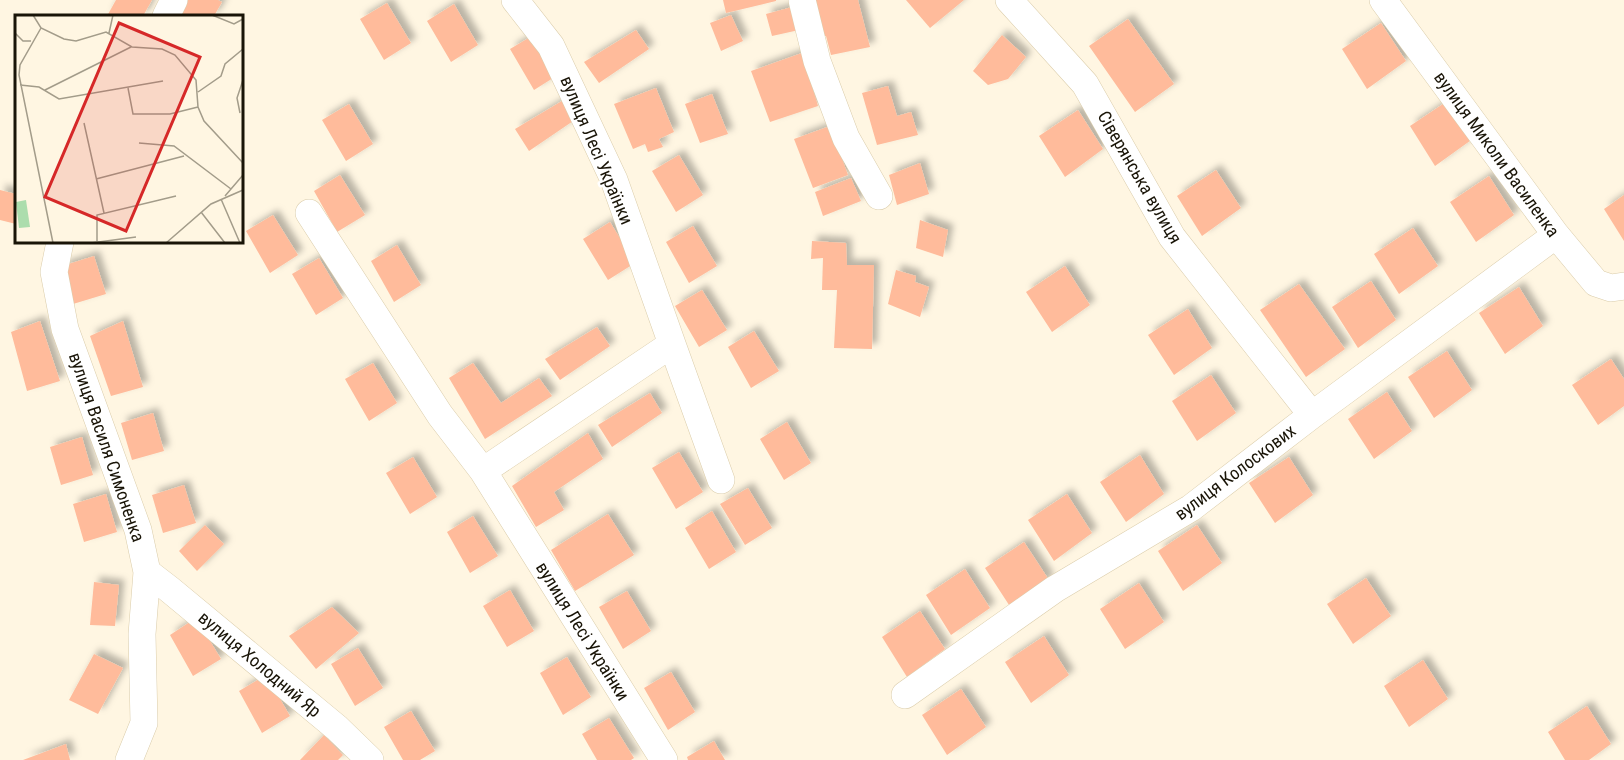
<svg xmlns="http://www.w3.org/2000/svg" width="1624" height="760" viewBox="0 0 1624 760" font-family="'Roboto Condensed',sans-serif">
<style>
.building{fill:#ffbb9b;filter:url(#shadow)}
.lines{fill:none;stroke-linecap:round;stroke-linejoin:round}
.street-casing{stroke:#dbcdab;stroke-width:28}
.street{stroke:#fff;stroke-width:27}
.labels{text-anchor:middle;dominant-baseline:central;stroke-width:5;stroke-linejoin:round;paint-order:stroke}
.street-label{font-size:18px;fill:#191407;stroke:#fff}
.inset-road{fill:none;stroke:#a39c8a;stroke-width:1.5}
.view{fill:#d62828;fill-opacity:0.15;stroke:#d62828;stroke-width:3}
.inset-edge{fill:none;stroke:#191407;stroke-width:3}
</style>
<defs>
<filter id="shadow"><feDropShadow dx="5.5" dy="-5.5" stdDeviation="3" flood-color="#0004"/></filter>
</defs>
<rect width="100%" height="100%" fill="#fff6e2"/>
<path class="building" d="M116 0H152L143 16H107Z
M187 0H218L222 2 214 16H178Z
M723 0H776V1L726 13Z
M815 0H858L870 47 831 55 826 36H823Z
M906 0H964L930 28Z
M387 3 411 43 384 60 360 19Z
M454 4 478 45 451 62 427 21Z
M792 7 799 30 772 36 766 14Z
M731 15 743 41 721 51 710 23Z
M1128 19 1174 84 1135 112 1089 46Z
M1381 23 1406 61 1367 89 1342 49Z
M636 30 649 49 599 83 584 62Z
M537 33 561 73 534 90 510 49Z
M1002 35 1026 57 1008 79 988 85 973 71Z
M802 53 818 106 770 122 751 71Z
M888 86 897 116 911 112 918 135 877 145 862 93Z
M656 88 674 132 659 139 663 147 648 152 645 144 633 149 614 104Z
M712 94 728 134 700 143 685 104Z
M567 98 579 117 529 151 515 129Z
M1449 100 1474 138 1435 166 1410 126Z
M349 104 373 144 346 161 322 120Z
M1078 110 1103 149 1065 177 1039 136Z
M830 126 848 175 813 188 794 139Z
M679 155 703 195 676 212 652 171Z
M920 163 929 194 897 205 889 175Z
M1216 170 1241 208 1202 236 1177 196Z
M340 175 365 215 337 232 314 191Z
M1489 176 1514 215 1476 242 1450 202Z
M851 178 861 201 823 216 815 192Z
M0 190 16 194V224L0 220Z
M1624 195V241L1604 209Z
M273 215 298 255 270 273 246 231Z
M920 220 948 230 943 257 916 248Z
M610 222 635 263 608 280 583 239Z
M693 226 717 266 689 283 666 242Z
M1413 228 1438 266 1399 294 1374 254Z
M812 241 846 243 847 265H874L872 349 834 348 837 290H822L823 258 811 259Z
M397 245 421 285 394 302 371 261Z
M94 256 106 294 73 304 62 266Z
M319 258 343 298 316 315 292 274Z
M1065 266 1090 305 1052 332 1026 292Z
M896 270 916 276 915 282 929 287 920 317 888 304Z
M1371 281 1396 320 1358 348 1332 307Z
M1299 284 1345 349 1306 377 1260 310Z
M1519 287 1543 326 1505 354 1479 313Z
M702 290 727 330 699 347 675 306Z
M1188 309 1212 348 1174 375 1148 335Z
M40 321 60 381 27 391 11 332Z
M123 321 143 387 111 396 90 336Z
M597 327 610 346 560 380 545 359Z
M754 331 779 371 751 388 728 347Z
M1447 351 1472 390 1434 418 1408 377Z
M1611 359 1624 379V406L1598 425 1572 385Z
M373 363 397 403 369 421 345 379Z
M473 363 501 403 539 378 552 396 485 439 449 378Z
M1211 375 1236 413 1197 441 1172 401Z
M1387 392 1412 431 1374 459 1348 419Z
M650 393 662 413 612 447 598 425Z
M153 413 164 451 132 460 121 423Z
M787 422 811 463 784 480 760 439Z
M588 433 603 459 554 492 564 510 536 527 512 486Z
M82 437 93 475 61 485 50 447Z
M679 452 703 492 676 509 652 468Z
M1140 455 1164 494 1126 522 1100 482Z
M413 457 437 497 410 514 386 473Z
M1289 457 1313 495 1275 523 1249 483Z
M184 485 196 523 163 533 152 495Z
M748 488 772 528 745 545 720 504Z
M106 494 117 532 84 542 73 504Z
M1067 494 1092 533 1054 561 1028 520Z
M712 511 736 552 709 569 685 528Z
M608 514 634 555 575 591 551 550Z
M473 516 498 556 470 573 447 532Z
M205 525 224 544 197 571 179 551Z
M1197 525 1222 563 1183 591 1158 551Z
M1024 542 1049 580 1011 608 985 568Z
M965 569 990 608 951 635 926 595Z
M1366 578 1391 616 1353 644 1327 604Z
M94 582 119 585 115 626 90 625Z
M1139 583 1164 622 1125 649 1100 609Z
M510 590 534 631 507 647 483 606Z
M627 591 651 631 623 649 599 607Z
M332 607 359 633 316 669 289 636Z
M920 611 945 649 907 677 882 637Z
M196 618 221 659 193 676 170 635Z
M1044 636 1069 675 1031 703 1005 662Z
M358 648 383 688 355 706 331 664Z
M94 654 123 668 98 714 69 700Z
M567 657 591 697 563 715 540 673Z
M1423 660 1448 699 1409 727 1384 686Z
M671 672 695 712 668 730 644 688Z
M266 675 290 716 262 733 239 691Z
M961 689 986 727 947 755 922 715Z
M1587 706 1611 744 1589 760H1565L1548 732Z
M411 711 435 751 420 760H403L384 727Z
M609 718 634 758 631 760H597L582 734Z
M324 735 343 755 338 760H300Z
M714 741 725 760H688L687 757Z
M66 744 70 760H23Z"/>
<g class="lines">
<defs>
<path id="street" d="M802 0 817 61 846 138 879 196
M1009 0 1085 84 1172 237 1312 415
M1383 0 1556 235 1596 283 1611 288 1624 286
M166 16 174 0
M309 213 440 415 483 471 664 760
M60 242 54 272 65 329 138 530 147 572 142 634 144 723 129 760
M672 344 721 480
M483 471 672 344 614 180 551 46 515 0
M147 572 169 589 337 728 370 760
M905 695 1055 589 1191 508 1312 415 1556 235"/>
</defs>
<use href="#street" class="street-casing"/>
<use href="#street" class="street"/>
</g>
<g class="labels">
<g class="street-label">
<text transform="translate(597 150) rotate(67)">вулиця Лесі Українки</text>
<text transform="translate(1497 154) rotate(54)">вулиця Миколи Василенка</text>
<text transform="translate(1140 177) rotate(60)">Сіверянська вулиця</text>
<text transform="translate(107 447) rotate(71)">вулиця Василя Симоненка</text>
<text transform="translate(1235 472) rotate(-37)">вулиця Колоскових</text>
<text transform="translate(583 631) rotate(58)">вулиця Лесі Українки</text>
<text transform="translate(260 664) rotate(40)">вулиця Холодний Яр</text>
</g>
</g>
<g transform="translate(15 15)">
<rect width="228" height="228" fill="#fff6e2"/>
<path d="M11 185 15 212 4 213 1 187Z" fill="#acddad"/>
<path class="inset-road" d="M18 0 26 13 49 24 61 26 91 17 117 32 147 34 160 40 181 65 183 92 189 106 228 148M197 0 219 9 228 4M26 13 5 50 4 60 38 228M0 18 8 26H16M94 18 98 0M5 70 24 72 44 84 148 66M113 73 118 99H155L183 92M30 75 116 32M183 77 206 61 210 49 228 34M225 98 222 83 228 65M69 108 89 198M124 128 159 131 216 174M81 164 169 141M210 181 228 160M206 184 225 228M186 197 210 228M82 226V200L161 181M76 228 121 222M151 228 196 189 228 175"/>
<path class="view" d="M104 8 185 42 111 216 30 182Z"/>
<rect width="228" height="228" class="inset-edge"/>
</g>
</svg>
